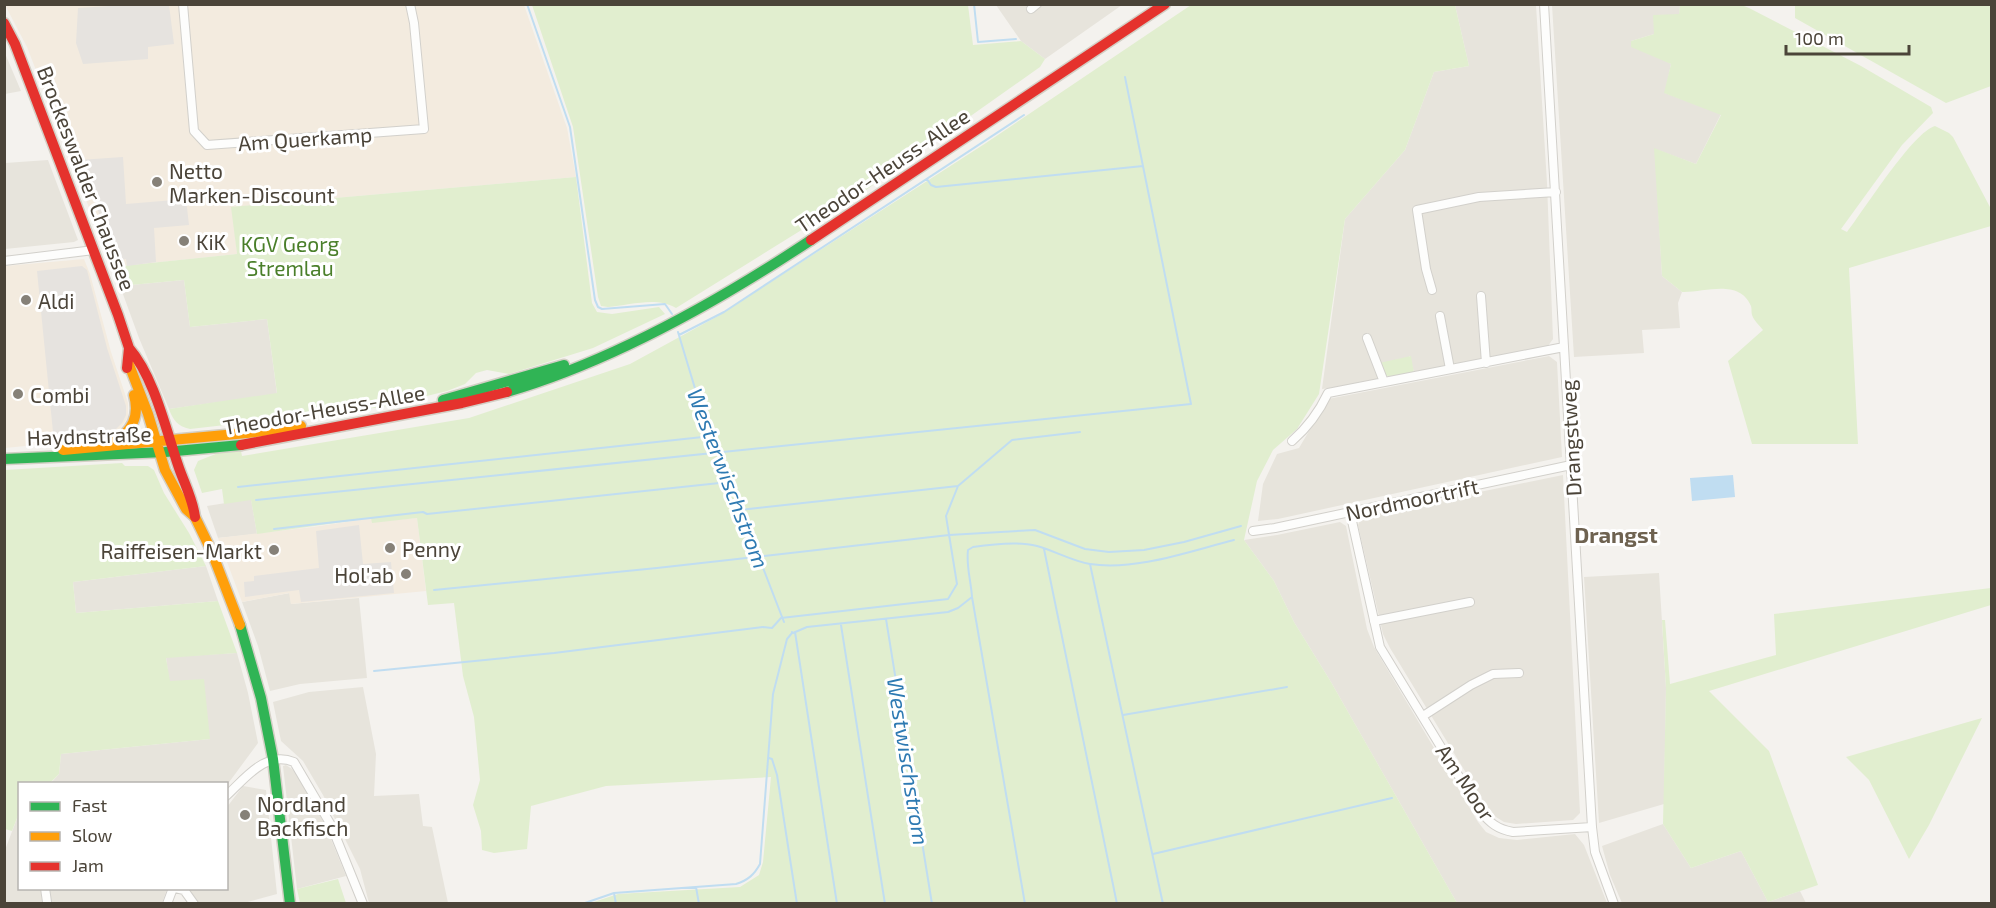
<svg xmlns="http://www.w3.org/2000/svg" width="1996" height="908" viewBox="0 0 1996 908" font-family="'Exo 2',sans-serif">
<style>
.residential{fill:#e7e4dc}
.commercial{fill:#f3ebdf}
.green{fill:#e1eecf}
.parking{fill:#e6e3df}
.water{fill:#c0ddf1}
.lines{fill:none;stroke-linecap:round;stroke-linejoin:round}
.stream{stroke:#c0ddf1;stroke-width:2}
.street-casing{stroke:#d2d0cb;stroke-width:10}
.fast-casing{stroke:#d3cfc5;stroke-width:13}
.slow-casing{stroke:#d3cfc5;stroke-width:13}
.jam-casing{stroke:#d3cfc5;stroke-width:13}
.street{stroke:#fdfdfc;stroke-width:8}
.fast{stroke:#30b455;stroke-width:10}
.slow{stroke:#ff9f0a;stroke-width:10}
.jam{stroke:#e5322d;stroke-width:10}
.poi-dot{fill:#868178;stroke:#fff;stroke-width:2}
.labels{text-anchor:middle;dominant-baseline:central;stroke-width:6;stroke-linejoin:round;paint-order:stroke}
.street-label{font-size:21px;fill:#4b4439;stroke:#fff}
.poi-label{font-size:21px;fill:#4b4439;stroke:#fff;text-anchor:start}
.park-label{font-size:21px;fill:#4a7f2a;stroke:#fff}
.water-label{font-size:22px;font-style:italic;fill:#2e7ab2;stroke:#fff}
.neighbourhood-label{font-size:22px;font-weight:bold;fill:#6e6250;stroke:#fff}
</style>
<rect width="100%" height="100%" fill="#f4f2ee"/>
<path class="residential" d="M996 5H1122L1045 59 1021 41Z
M1455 5H1536L1547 183 1553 339 1548 346 1414 373 1410 356 1379 376 1376 381 1322 389 1345 219 1405 150 1434 72 1469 66Z
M1552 5H1680L1679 15 1654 34 1631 41 1671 64 1665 93 1721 114 1696 164 1655 149 1662 276 1682 292 1678 303 1680 328 1642 330 1644 353 1574 357Z
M4 51 21 91 5 94H4Z
M48 160 78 240 74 242 5 249V163Z
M184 280 190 327 267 319 277 394 169 409 139 338 120 286Z
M1549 356 1557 362 1562 457 1278 519 1258 521 1263 484 1277 454 1299 448 1328 399Z
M1563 475 1580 813 1573 820 1516 824 1504 822 1496 817 1488 809 1390 648 1383 634 1358 525 1362 516Z
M251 499 257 534 218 538 207 506Z
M1340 522 1346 526 1367 629 1374 647 1478 822 1486 832 1499 838 1517 840 1575 834 1584 845 1607 903H1457L1331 682 1294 622 1274 581 1244 540 1277 535Z
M206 566 218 601 76 613 73 582Z
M1659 573 1666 688 1664 804 1599 823 1584 577Z
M290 593 291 604 359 598 367 678 300 684 270 691 258 646 242 602Z
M237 653 248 693 258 743 227 785 226 784H50L59 774 61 754 210 739 169 681 166 657Z
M363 687 376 754 374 796 419 794 423 826 432 827 448 903H369L360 869 323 795 303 761 281 741 273 702 309 692Z
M286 765 292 769 301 779 326 827 346 876 297 889 283 766Z
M243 786 266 790 277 894 244 903H198L188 889 226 888 227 807Z
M19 813 20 888 41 889 42 903 5 904V850Z
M1663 824 1691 868 1741 851 1768 902 1800 891 1806 903H1622L1610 875 1602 846Z
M48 889H167L162 903 47 904 51 903Z"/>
<path class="commercial" d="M5 5H524L567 128 576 177 232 207 237 254 112 267 27 47Z
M84 259 90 274 111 352 128 403V417L120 429 106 438 5 448V266Z
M372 518 373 522 417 518 426 591 291 604 289 593 242 602 218 538 313 527Z"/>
<path class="green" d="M532 5H968L973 45 1021 41 1045 59 1040 67 866 190 676 308C657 296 630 305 608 307L601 306 598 297 573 127Z
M1191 5H1455L1469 66 1434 72 1405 150 1345 219 1319 394 1297 429 1273 450 1257 481 1244 540 1274 581 1294 622 1331 682 1457 903H591L618 894 740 887 759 875 763 862 771 777 606 786 531 806 527 849 494 853 482 850 481 831 473 805 480 780 474 717 463 676 454 603 428 605 417 518 372 523 371 518 257 534 251 500 224 504 222 489 202 493 194 470 198 461 218 453 241 451 242 456 469 418 630 364 718 316 986 143Z
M1680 5 1739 4 1749 8 1861 66 1931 107 1933 113 1902 145 1841 229 1847 232C1864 210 1913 132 1935 126L1949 133 1953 137 1991 209V226L1849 268 1858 444H1752L1728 361 1763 330C1760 326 1754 321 1752 315 1751 312 1752 309 1751 306 1739 278 1704 293 1682 292L1662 276 1654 148 1696 164 1721 115 1664 93 1671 64 1631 47V41L1654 34 1653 15 1679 14Z
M1795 5H1991V86L1946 103 1795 18Z
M576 177 592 303 597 312 612 314 659 307 665 314 593 348 509 374 487 370 476 373 465 384 447 391 382 407 190 429C177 426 173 420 169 409L277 393 267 319 190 327 184 280 120 286 112 267 237 254 231 207Z
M1411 356 1414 373 1392 377 1384 375 1379 363Z
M122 463 125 466H148L154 470 164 493 189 533 206 566 73 582 76 613 218 601 237 653 166 658 170 681 204 679 210 739 61 754 59 774 50 783 20 784 19 813 12 831 5 829V470Z
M1991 588V605L1709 691 1769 751 1818 885 1768 902 1741 851 1691 868 1663 824 1666 688 1662 620H1665L1670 684 1776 655 1774 614Z
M1982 718 1929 825 1909 859 1869 780 1846 757Z
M338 879 346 903H300L297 889Z"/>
<path class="parking" d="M124 5H169L174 44 148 47V59L83 64 76 43 78 8Z
M123 157 126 204 186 199 189 225 154 228 156 262 127 266 126 259 117 261 79 160Z
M82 266 87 270 107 348 126 406V415L122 423 116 429 107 430V436L46 442 45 436 53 432 37 271Z
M359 525 363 564 391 562 394 593 301 602 299 590 245 597 244 582 254 581V576L319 568 316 531Z"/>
<path class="water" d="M1733 475 1735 497 1692 501 1690 478Z"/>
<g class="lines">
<path class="stream" d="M527 4 570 127 595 300 598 307 602 309 665 304 672 314
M974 4 978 42 1016 39
M927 179 931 185 936 187 1143 166
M678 332 700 405 784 622
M679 335 724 312 1024 115
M238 487 712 436
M256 500 1191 404 1125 77
M740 510 958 486
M274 529 423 512 427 514 729 482
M1044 549 1117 904
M1090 564 1163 904
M434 590 657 568 949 535 1035 530 1085 549 1109 552 1144 550 1184 542 1241 526
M972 597 1025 904
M886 619 932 904
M841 625 885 904
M792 632 793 633 807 627 948 612 958 608 972 597C971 581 966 566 968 550L973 547C993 544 1018 541 1037 546 1055 551 1072 561 1090 564 1136 571 1190 551 1234 540
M795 632 837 904
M374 671 554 653 763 627 772 628 781 618 948 599 957 584 946 516 958 486 1012 440 1080 432
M1123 715 1287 687
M769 758 772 759 777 775 797 904
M1153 854 1392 798
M696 887 699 904
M614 893 616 904
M582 904 614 893 736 884C748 880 754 875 760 864L773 694 787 639 792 633"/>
<defs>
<path id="street" d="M183 4 194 131 207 145 424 129 414 23 410 4
M1544 4 1592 827 1595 852 1614 904
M1031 9 1037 4
M4 261 94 250
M1432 290 1426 269 1417 210 1479 197 1556 192
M1481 296 1486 363
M1440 316 1450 369
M1367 338 1384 382
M1292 441C1307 428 1320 410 1328 393L1564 347
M1350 512 1380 647 1480 811C1490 823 1497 829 1513 832L1592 827
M1253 531 1275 528 1571 465
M1374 621 1470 602
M1423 716 1471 685 1493 674 1519 673
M226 796C245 779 265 750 294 762L331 825 363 904
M45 888 47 902
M175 888 184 890 194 904
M167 904 173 888"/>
<path id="fast" d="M507 392C614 361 719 301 811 240
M443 400 564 365
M4 459 165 452 241 445
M240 625 261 698 273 759 290 904"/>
<path id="slow" d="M128 362 148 414 165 470 186 509 195 517 211 550 240 625
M113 443C132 431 140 417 134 395
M63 450 247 433 301 426"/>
<path id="jam" d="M4 23 15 44 118 315 129 348 127 368
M811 240 1165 4
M129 348C155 378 166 431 179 468 185 485 193 500 195 517
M241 445 462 403 507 392"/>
</defs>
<use href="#street" class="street-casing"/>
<use href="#fast" class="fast-casing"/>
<use href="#slow" class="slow-casing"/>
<use href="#jam" class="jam-casing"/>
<use href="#street" class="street"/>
<use href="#fast" class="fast"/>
<use href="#slow" class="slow"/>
<use href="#jam" class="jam"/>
</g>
<g class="poi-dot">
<circle cx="157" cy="182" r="6"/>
<circle cx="184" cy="241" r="6"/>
<circle cx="26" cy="300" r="6"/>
<circle cx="18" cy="394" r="6"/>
<circle cx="390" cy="548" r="6"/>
<circle cx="274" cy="550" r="6"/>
<circle cx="406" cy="574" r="6"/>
<circle cx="245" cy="815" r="6"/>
</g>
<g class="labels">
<g class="street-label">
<text transform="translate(305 138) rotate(-4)">Am Querkamp</text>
<text transform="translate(882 170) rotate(-34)">Theodor-Heuss-Allee</text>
<text transform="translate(87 178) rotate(69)">Brockeswalder Chaussee</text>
<text transform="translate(324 409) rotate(-10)">Theodor-Heuss-Allee</text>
<text transform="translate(89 435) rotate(-2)">Haydnstraße</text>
<text transform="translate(1570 438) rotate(-93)">Drangstweg</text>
<text transform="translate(1412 499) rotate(-12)">Nordmoortrift</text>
<text transform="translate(1466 782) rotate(56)">Am Moor</text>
</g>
<g class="poi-label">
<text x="169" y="170">Netto<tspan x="169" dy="24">Marken-Discount</tspan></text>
<text x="196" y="241">KiK</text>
<text x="38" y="300">Aldi</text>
<text x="30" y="394">Combi</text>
<text x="402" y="548">Penny</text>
<text x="262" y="550" text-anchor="end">Raiffeisen-Markt</text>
<text x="394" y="574" text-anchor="end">Hol'ab</text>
<text x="257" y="803">Nordland<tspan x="257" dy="24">Backfisch</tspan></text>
</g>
<g class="park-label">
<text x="290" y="243">KGV Georg<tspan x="290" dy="24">Stremlau</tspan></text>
</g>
<g class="water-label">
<text transform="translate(729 478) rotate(69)">Westerwischstrom</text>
<text transform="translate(909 761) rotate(81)">Westwischstrom</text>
</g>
<g class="neighbourhood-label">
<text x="1616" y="534">Drangst</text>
</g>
</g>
<rect width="1996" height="908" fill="none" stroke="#4b4439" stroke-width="12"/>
<rect x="18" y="782" width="210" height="108" fill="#ffffff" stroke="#b7b4b0" stroke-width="1.5"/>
<rect x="30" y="802" width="30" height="9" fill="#30b455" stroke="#b7b4b0" stroke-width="1.5"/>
<text x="72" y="812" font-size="18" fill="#4b4439">Fast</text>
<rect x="30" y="832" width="30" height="9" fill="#ff9f0a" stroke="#b7b4b0" stroke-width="1.5"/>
<text x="72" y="842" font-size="18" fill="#4b4439">Slow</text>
<rect x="30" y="862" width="30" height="9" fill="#e5322d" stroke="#b7b4b0" stroke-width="1.5"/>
<text x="72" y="872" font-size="18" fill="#4b4439">Jam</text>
<path d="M1786 45v9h123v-9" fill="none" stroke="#4b4439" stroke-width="3"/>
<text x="1795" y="45" font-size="18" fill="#4b4439" stroke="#ffffff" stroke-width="4.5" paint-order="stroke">100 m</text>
</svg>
